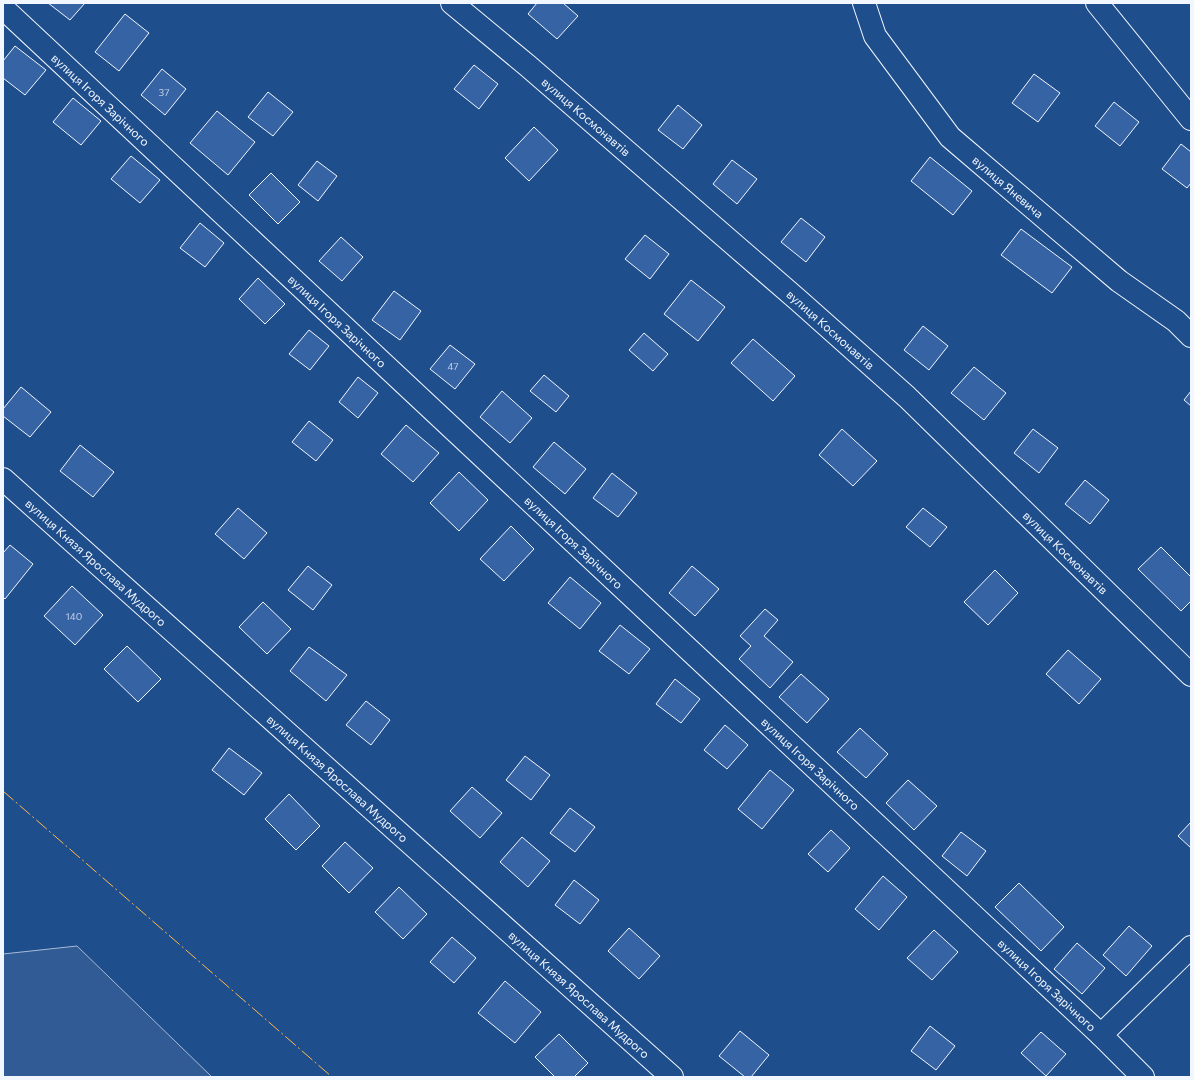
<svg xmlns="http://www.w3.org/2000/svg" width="1194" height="1080" viewBox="0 0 1194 1080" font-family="Commissioner,sans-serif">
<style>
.built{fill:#305b95;stroke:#a8bbd7}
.building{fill:#3563a3;stroke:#f2f6ff}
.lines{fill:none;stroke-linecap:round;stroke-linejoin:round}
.minor-casing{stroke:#f2f6ff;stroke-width:24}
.minor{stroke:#1f4e8c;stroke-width:22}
.power{stroke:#ffb74d;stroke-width:1;stroke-dasharray:14 3 2 3;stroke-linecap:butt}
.labels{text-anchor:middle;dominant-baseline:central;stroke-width:3;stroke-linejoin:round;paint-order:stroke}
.number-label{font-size:10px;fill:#c3d1e8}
.street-label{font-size:12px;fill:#f2f6ff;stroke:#1f4e8c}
</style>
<rect width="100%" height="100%" fill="#1f4e8c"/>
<path class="built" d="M77 946 212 1077H3V954Z"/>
<path class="building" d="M48 3H85L70 20Z
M537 3H563L578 16 557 39 528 14Z
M125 14 149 33 119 71 95 52Z
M15 46 46 70 25 95 3 78V61Z
M474 65 498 84 479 109 454 89Z
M162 69 186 89 165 115 141 95Z
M1034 74 1060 93 1038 122 1012 103Z
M268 92 293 112 273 136 248 117Z
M73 98 101 121 81 145 53 122Z
M1114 102 1139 122 1120 146 1095 126Z
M678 105 702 125 683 149 658 130Z
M217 111 255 142 228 175 190 143Z
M534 127 558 150 529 181 505 158Z
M1181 144 1191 152V183L1187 188 1162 169Z
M131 156 160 180 140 203 111 179Z
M930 157 972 191 953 215 911 181Z
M732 160 757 179 737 204 713 184Z
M317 161 337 176 318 201 298 185Z
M271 173 300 202 278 224 249 195Z
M801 218 825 237 806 262 781 242Z
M200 223 224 243 205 267 180 248Z
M1021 229 1072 267 1052 293 1001 255Z
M645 235 669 254 650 279 625 259Z
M341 237 363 257 342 281 319 261Z
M258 278 285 304 265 324 239 299Z
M691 280 725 307 698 341 664 314Z
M394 291 421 311 400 340 372 320Z
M923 326 948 346 929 370 904 350Z
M309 330 329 346 310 370 289 354Z
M644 333 668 354 653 371 629 350Z
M753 339 795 376 773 401 731 363Z
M450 345 475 364 455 389 430 369Z
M974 367 1006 393 984 420 951 393Z
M544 375 569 396 556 412 530 391Z
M358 377 378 393 358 418 339 402Z
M21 387 51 412 30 437 3 416V409Z
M502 391 532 418 510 443 480 417Z
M1191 391V406L1184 400Z
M309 421 333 440 316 461 292 442Z
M406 425 439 453 413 482 381 454Z
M842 429 877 461 853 486 819 455Z
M1033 429 1058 448 1039 473 1014 453Z
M554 442 586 469 565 494 533 467Z
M80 445 114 472 93 497 60 471Z
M459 472 488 500 459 531 430 503Z
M612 473 637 493 618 517 593 498Z
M1085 480 1109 500 1090 524 1065 504Z
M238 508 267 533 244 559 215 534Z
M923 508 947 527 930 547 906 527Z
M511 526 534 549 504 581 480 559Z
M10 545 33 564 5 599 3 597V553Z
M1161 547 1191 577V601L1181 611 1138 569Z
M308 566 332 585 313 610 288 590Z
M692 566 719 589 695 616 669 593Z
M995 570 1018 593 988 625 964 602Z
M570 577 601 603 580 629 548 603Z
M72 586 103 615 75 645 44 616Z
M263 602 291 629 267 654 239 627Z
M765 609 778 620 764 636 793 662 770 688 739 659 751 646 740 636Z
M620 625 650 649 629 674 599 651Z
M127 646 161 679 138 702 104 669Z
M309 647 347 675 326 701 290 671Z
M1068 650 1101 679 1079 704 1046 674Z
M801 674 829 699 807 723 779 697Z
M675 679 700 699 681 723 656 704Z
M366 701 390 720 371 745 346 725Z
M725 725 748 745 727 769 704 750Z
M860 728 888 754 866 778 837 752Z
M229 748 262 773 244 795 212 770Z
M525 756 550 775 531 800 506 780Z
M770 770 794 790 762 829 738 809Z
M908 780 937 806 914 830 886 803Z
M472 787 502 813 480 838 450 811Z
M289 794 320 826 296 850 265 819Z
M570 808 595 827 575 852 550 833Z
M1191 822V848L1178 836Z
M831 830 850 848 828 872 808 854Z
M961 832 986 851 967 876 942 856Z
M522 837 550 861 528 887 500 862Z
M345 842 373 868 349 893 322 866Z
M883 876 907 897 879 930 855 909Z
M574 880 599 900 580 924 555 905Z
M1019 883 1064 927 1041 951 995 907Z
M399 887 427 914 403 939 375 912Z
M1129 926 1152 946 1126 976 1103 955Z
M629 928 660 956 639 979 608 951Z
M934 930 958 952 932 980 907 958Z
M452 937 476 958 454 983 430 962Z
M1077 943 1105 968 1082 994 1054 969Z
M505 981 541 1012 515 1043 478 1013Z
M930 1026 955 1046 936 1070 911 1051Z
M740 1031 769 1055 751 1077H745L719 1056Z
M1041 1032 1066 1054 1046 1076 1021 1053Z
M559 1034 588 1063 574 1077H555L535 1057Z"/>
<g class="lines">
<defs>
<g id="minor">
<path id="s1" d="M452 3 528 66 798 300 907 397 1191 675"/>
<path id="s2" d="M864 3 875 36 950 137 1119 281 1176 321 1191 336"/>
<path d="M1097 3 1191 119"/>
<path id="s3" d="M3 8 1101 1035 1143 1077"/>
<path id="s4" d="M3 479 672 1077"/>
<path d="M1101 1035 1191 947"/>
</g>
</defs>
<use href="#minor" class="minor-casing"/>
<use href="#minor" class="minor"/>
<path class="power" d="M3 791 332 1077"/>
</g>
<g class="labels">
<g class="number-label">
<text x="164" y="92">37</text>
<text x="453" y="366">47</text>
<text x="74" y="616">140</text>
</g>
<g class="street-label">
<text stroke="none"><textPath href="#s3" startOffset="134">вулиця Ігоря Зарічного</textPath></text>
<text stroke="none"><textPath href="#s1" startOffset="176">вулиця Космонавтів</textPath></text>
<text stroke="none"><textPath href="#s2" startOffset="237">вулиця Яневича</textPath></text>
<text stroke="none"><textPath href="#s3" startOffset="458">вулиця Ігоря Зарічного</textPath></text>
<text stroke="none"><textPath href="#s1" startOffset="500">вулиця Космонавтів</textPath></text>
<text stroke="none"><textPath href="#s3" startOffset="782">вулиця Ігоря Зарічного</textPath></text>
<text stroke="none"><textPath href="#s1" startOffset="824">вулиця Космонавтів</textPath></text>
<text stroke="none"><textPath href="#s4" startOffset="125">вулиця Князя Ярослава Мудрого</textPath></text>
<text stroke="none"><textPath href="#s3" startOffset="1106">вулиця Ігоря Зарічного</textPath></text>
<text stroke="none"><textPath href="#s4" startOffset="449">вулиця Князя Ярослава Мудрого</textPath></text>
<text stroke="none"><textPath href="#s3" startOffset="1430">вулиця Ігоря Зарічного</textPath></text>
<text stroke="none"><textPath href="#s4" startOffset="773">вулиця Князя Ярослава Мудрого</textPath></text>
</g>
</g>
<rect width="1194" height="1080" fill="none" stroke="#f2f6ff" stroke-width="8"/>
</svg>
